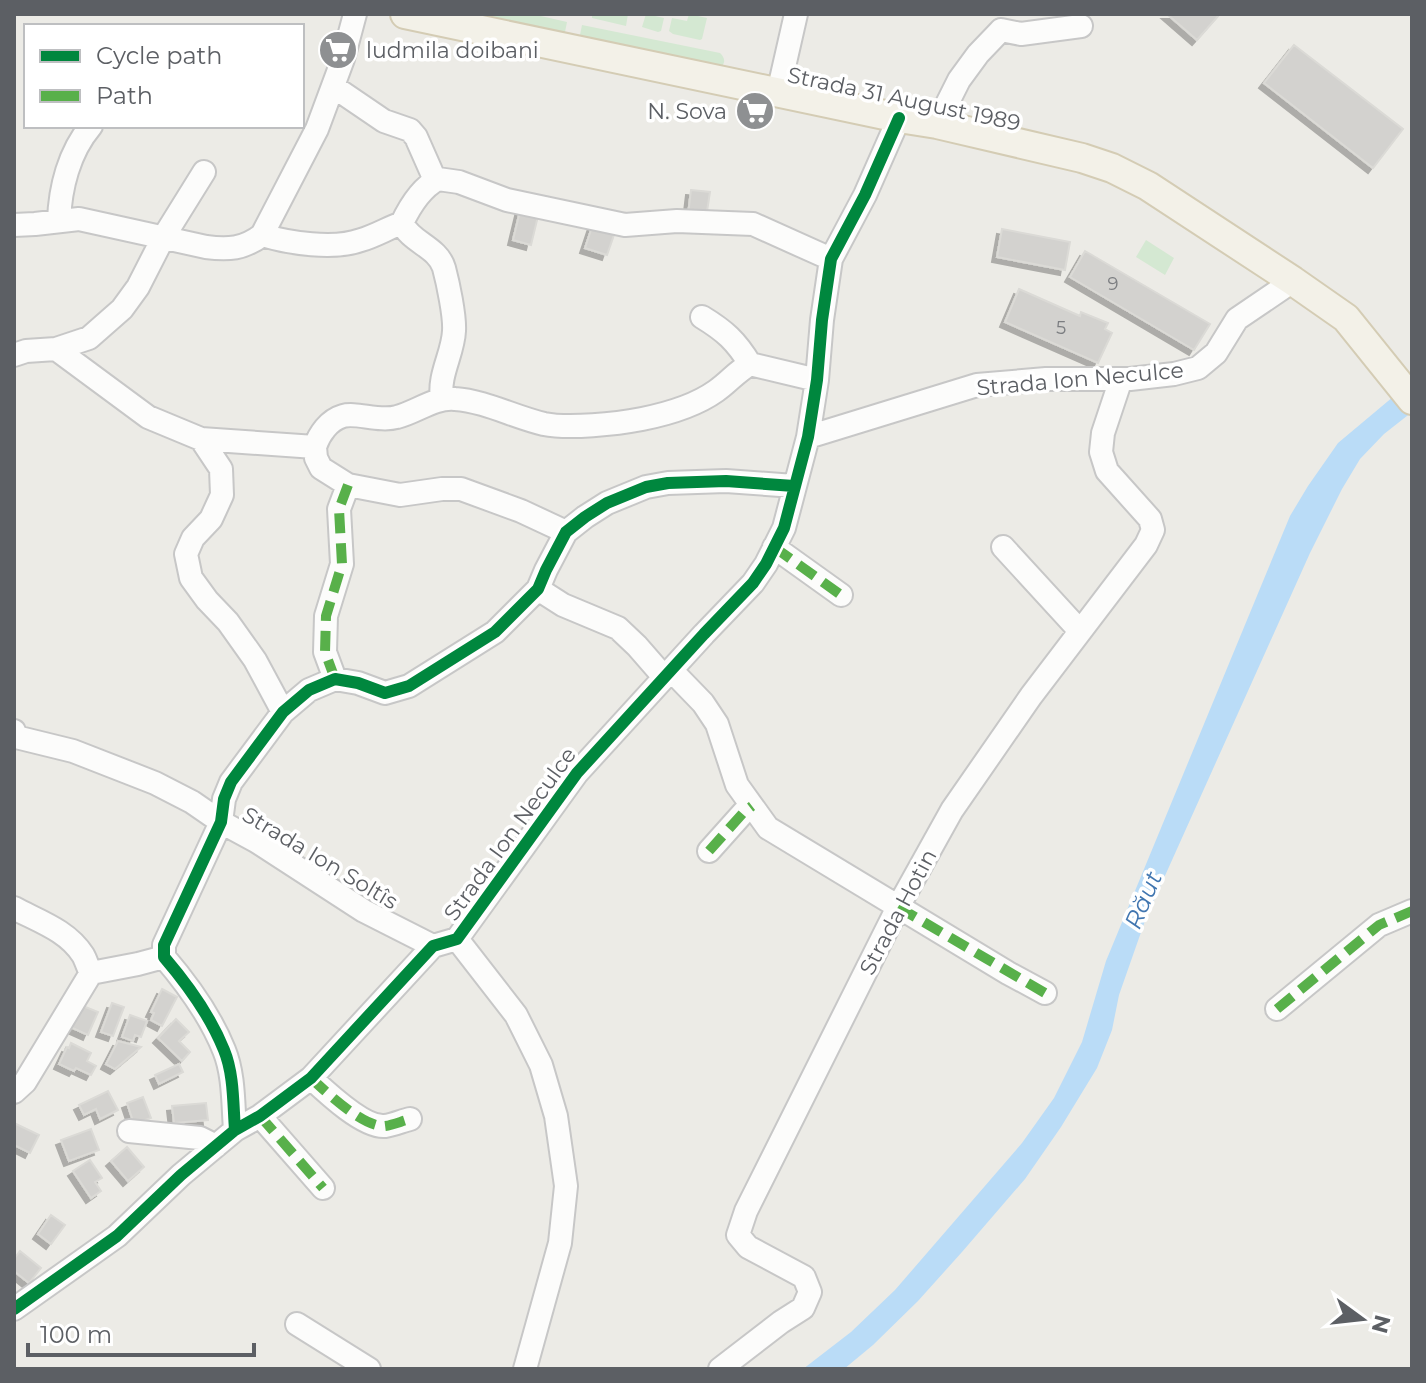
<svg xmlns="http://www.w3.org/2000/svg" width="1426" height="1383" viewBox="0 0 1426 1383" font-family="Montserrat,sans-serif">
<style>
.green{fill:#d4e8d2}
.water{fill:#badcf7}
.building{fill:#d3d2cf;stroke:#dbdad6;stroke-width:2;filter:url(#shadow)}
.lines{fill:none;stroke-linecap:round;stroke-linejoin:round}
.minor-casing{stroke:#c7c7c7;stroke-width:26}
.major-casing{stroke:#d4ccb4;stroke-width:32}
.minor{stroke:#fcfcfb;stroke-width:22}
.major{stroke:#f3f1e8;stroke-width:28}
.quiet{stroke:#58b04a;stroke-width:10;stroke-dasharray:20 10;stroke-linecap:butt}
.cycleway-casing{stroke:#fff;stroke-width:17}
.cycleway{stroke:#00873e;stroke-width:12}
.labels{text-anchor:middle;dominant-baseline:central;stroke-width:7;stroke-linejoin:round;paint-order:stroke}
.number-label{font-size:18px;fill:#7b7d80}
.poi-label{font-size:22px;fill:#5c5f64;stroke:#fff;text-anchor:start}
.street-label{font-size:22px;fill:#5c5f64;stroke:#fff}
.water-label{font-size:24px;font-style:italic;fill:#4176b0;stroke:#fff}
</style>
<defs>
<filter id="shadow"><feDropShadow dx="-5" dy="5" stdDeviation="0" flood-color="#0004"/></filter>
</defs>
<rect width="100%" height="100%" fill="#ecebe6"/>
<path class="green" d="M479 14H532L567 22 565 32Z
M592 14H628L626 26 592 18Z
M646 14 664 18 661 31 658 32 642 27Z
M689 14 707 18 702 39 700 40 673 34 669 31 672 18 687 21Z
M582 25 720 53C724 57 726 61 722 66H718L580 35Z
M1146 240 1174 258 1165 275 1136 257Z"/>
<path class="water" d="M1412 381V412L1384 434 1360 459 1342 489 1310 553 1146 918 1119 995 1112 1030 1097 1068 1061 1127 1025 1179 962 1252 918 1301 873 1345 844 1369H803L851 1332 895 1290 1022 1143 1054 1098 1082 1042 1106 961 1290 516 1308 486 1338 443Z"/>
<path class="building" d="M1167 14H1220L1197 40Z
M1294 45 1403 129 1373 168 1264 83Z
M691 190 710 192 706 218 688 215Z
M521 207 539 212 531 245 513 240Z
M593 224 615 232 607 255 585 248Z
M1002 229 1070 242 1065 270 997 257Z
M1085 251 1210 324 1194 350 1070 277Z
M1019 289 1080 316 1081 312 1108 323 1105 329 1112 333 1098 363 1005 322Z
M162 989 177 997 162 1026 151 1020 154 1013 151 1012Z
M112 1003 124 1007 113 1036 101 1032Z
M78 1004 98 1012 88 1035 68 1026Z
M130 1015 147 1021 141 1037 135 1035 133 1041 122 1037Z
M176 1019 189 1032 179 1041 190 1052 182 1061 158 1038Z
M118 1041 141 1047 115 1069 106 1064Z
M71 1043 91 1053 87 1061 96 1066 91 1075 76 1068 74 1071 59 1064 67 1047 69 1048Z
M179 1064 183 1072 159 1084 155 1075Z
M108 1091 118 1110 100 1119 96 1109 84 1115 79 1105Z
M143 1097 151 1118 134 1124 127 1103Z
M206 1103 208 1120 174 1123 172 1106Z
M14 1123 39 1135 30 1153 14 1145Z
M91 1129 99 1150 69 1161 61 1140Z
M127 1147 144 1167 128 1181 111 1161Z
M90 1160 102 1178 95 1182 101 1191 91 1198 73 1171Z
M51 1215 65 1225 51 1244 38 1234Z
M20 1251 41 1268 29 1283 14 1271V1259Z"/>
<g class="lines">
<defs>
<path id="minor" d="M1001 30 1021 34 1081 26
M334 87 384 121 410 130 416 137 435 180
M778 93 796 14
M937 124 959 80 978 54 1001 30
M59 221C60 188 69 152 91 126
M14 225 35 224 79 219 206 247C228 250 244 249 262 235L317 129 343 59 355 14
M262 235C289 243 334 250 361 240 375 236 388 228 402 223
M702 317C725 331 736 341 750 364L817 380
M56 349 148 417 201 439 315 447 316 458 321 468 348 485 400 495 442 489H461L521 511 566 532
M14 355 26 351 56 349 89 338 122 309 138 287 163 238 204 172
M442 399C438 375 453 354 454 331 455 316 448 283 444 268 438 247 410 242 402 223 410 206 421 188 438 179L459 182 507 200 625 225 677 221 753 224 831 259
M808 437 977 385 1046 379H1130L1174 374 1198 368 1216 353 1237 319 1293 281
M201 439 221 469 222 495 211 519 193 538 186 554 191 578 207 600 228 622 255 660 283 712
M315 447C319 434 329 420 343 416 356 412 379 422 397 417 417 412 434 397 455 399 485 401 514 417 544 424 569 429 616 424 642 419 667 414 695 406 716 391 729 382 735 373 750 364
M774 547 841 595
M1003 547 1080 631
M538 589 563 605 618 628 637 646 664 677
M671 670 703 703 717 724 737 785 768 828 1008 973 1045 993
M335 679 325 652 326 616 342 564 339 509 348 485
M14 731 16 737 73 751 155 783 192 802 221 822 256 841 364 911 433 946
M709 851 743 813 752 806
M14 908C38 921 67 930 83 955 86 960 88 968 91 973
M457 939 516 1015 541 1065 556 1116 566 1186 560 1243 525 1369
M1277 1009 1379 925 1412 911
M311 1078C326 1092 364 1128 385 1126 393 1125 402 1121 410 1119
M14 1092 25 1082 91 973 138 964 164 957
M260 1116 323 1188
M235 1130C233 1104 234 1074 224 1050 210 1015 188 985 164 957V945L221 822 224 799 231 782 283 712 309 690 335 679 358 683 385 693 409 686 495 632 538 589 546 570 566 532 585 517 607 503 646 487 668 483 726 481 794 486
M129 1131 200 1138 216 1146
M14 1309 117 1236 181 1175 235 1130 260 1116 311 1078 433 946 457 939 577 773 704 634 753 583 766 564 784 528 808 437 817 380 822 320 831 259 865 195 899 118
M297 1324 369 1369
M720 1369 781 1322 803 1308 810 1292 804 1277 748 1247 738 1235 746 1211 898 907 952 810 1031 696 1146 545 1153 530 1150 519 1107 471 1101 452 1103 433 1121 379"/>
<path id="major" d="M405 14 899 118 937 124 1082 158 1112 168 1148 186 1293 281 1346 318 1412 400"/>
</defs>
<use href="#minor" class="minor-casing"/>
<use href="#major" class="major-casing"/>
<use href="#minor" class="minor"/>
<use href="#major" class="major"/>
<path class="quiet" d="M774 547 841 595
M335 679 325 652 326 616 342 564 339 509 348 485
M709 851 743 813 752 806
M898 907 1045 993
M1277 1009 1379 925 1412 911
M311 1078C326 1092 364 1128 385 1126 393 1125 402 1121 410 1119
M260 1116 323 1188"/>
<defs>
<path id="cycleway" d="M235 1130C233 1104 234 1074 224 1050 210 1015 188 985 164 957V945L221 822 224 799 231 782 283 712 309 690 335 679 358 683 385 693 409 686 495 632 538 589 546 570 566 532 585 517 607 503 646 487 668 483 726 481 794 486
M14 1309 117 1236 181 1175 235 1130 260 1116 311 1078 433 946 457 939 577 773 704 634 753 583 766 564 784 528 808 437 817 380 822 320 831 259 865 195 899 118"/>
</defs>
<use href="#cycleway" class="cycleway-casing"/>
<use href="#cycleway" class="cycleway"/>
</g>
<defs>
<symbol id="supermarket-disc" viewBox="-11 -11 22 22"><circle r="9.5" fill="#8e9092" stroke="#fff"/><path d="M-6-5.5h2.5l.6 2H6L4.5 2H-2.5L-4.4-4H-6ZM-1.5 3.2a1.3 1.3 0 1 0 .1 0ZM3 3.2a1.3 1.3 0 1 0 .1 0Z" fill="#fff"/></symbol>
</defs>
<g fill-rule="evenodd">
<use href="#supermarket-disc" x="316" y="28" width="44" height="44"/>
<use href="#supermarket-disc" x="733" y="89" width="44" height="44"/>
</g>
<g class="labels">
<g class="number-label">
<text x="1113" y="284">9</text>
<text x="1061" y="328">5</text>
</g>
<g class="poi-label">
<text x="366" y="50">ludmila doibani</text>
<text x="727" y="111" text-anchor="end">N. Sova</text>
</g>
<g class="street-label">
<text transform="translate(904 99) rotate(12)">Strada 31 August 1989</text>
<text transform="translate(1080 379) rotate(-5)">Strada Ion Neculce</text>
<text transform="translate(510 834) rotate(-54)">Strada Ion Neculce</text>
<text transform="translate(320 858) rotate(31)">Strada Ion Soltîs</text>
<text transform="translate(898 912) rotate(-62)">Strada Hotin</text>
</g>
<g class="water-label">
<text transform="translate(1143 900) rotate(-67)">Răut</text>
</g>
</g>
<rect width="1426" height="1383" fill="none" stroke="#5c5f64" stroke-width="32"/>
<rect x="24" y="24" width="280" height="104" fill="#ffffff" stroke="#bebfc1" stroke-width="2"/>
<rect x="40" y="50" width="40" height="12" fill="#00873e" stroke="#bebfc1" stroke-width="2"/>
<text x="96" y="64" font-size="24" fill="#5c5f64">Cycle path</text>
<rect x="40" y="90" width="40" height="12" fill="#58b04a" stroke="#bebfc1" stroke-width="2"/>
<text x="96" y="104" font-size="24" fill="#5c5f64">Path</text>
<g transform="translate(1362 1319) rotate(105)" stroke="#ffffff" stroke-width="6" paint-order="stroke">
<path d="M0-6L14 30L0 20L-14 30Z" fill="#5c5f64"/>
<text y="-12" font-size="22" font-weight="bold" text-anchor="middle" fill="#5c5f64">N</text>
</g>
<path d="M28 1343v12h226v-12" fill="none" stroke="#5c5f64" stroke-width="4"/>
<text x="40" y="1343" font-size="24" fill="#5c5f64" stroke="#ffffff" stroke-width="6" paint-order="stroke">100 m</text>
</svg>
